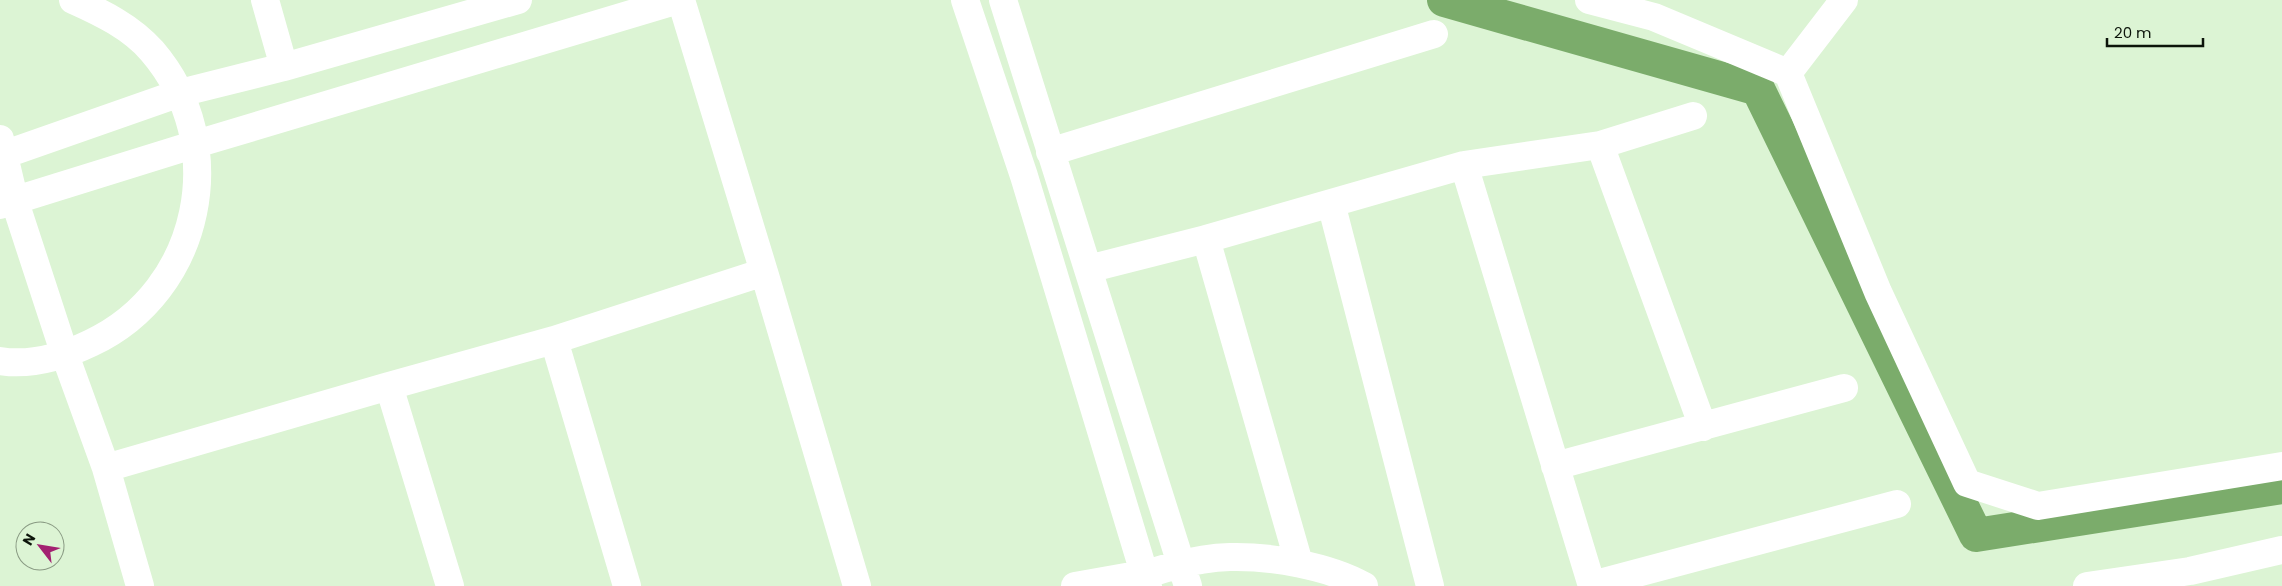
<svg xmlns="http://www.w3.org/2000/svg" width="2282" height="586" viewBox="0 0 2282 586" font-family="Poppins,sans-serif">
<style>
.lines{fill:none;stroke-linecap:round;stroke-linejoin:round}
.canal{stroke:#7bac6b;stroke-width:34}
.minor{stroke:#fff;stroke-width:28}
</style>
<rect width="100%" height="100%" fill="#dcf4d4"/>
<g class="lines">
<path class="canal" d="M1444 0 1758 89 1976 535 2282 487"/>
<path class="minor" d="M265 0 284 67
M965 0 1024 176 1148 586
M1003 0 1188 586
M1589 0 1654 17 1788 73 1878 292 1967 483 2038 506 2282 466
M1788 73 1844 0
M0 139 15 202 65 355 106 468 140 586
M1600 145 1703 427
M1050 152 1434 34
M0 156 180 93 284 67 518 0
M1464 165 1592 586
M1331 203 1430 586
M0 205 196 144 678 0
M1206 239 1299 563
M1088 269 1206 239 1464 165 1600 145 1693 116
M764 272 857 586
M554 340 627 586
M0 361C31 366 64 356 91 343 202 291 232 144 152 51 131 27 102 13 73 0
M389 386 554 340 764 272 681 0
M1555 466 1844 388
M106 468 389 386 450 586
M1592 585 1897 504
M1075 586 1137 575
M1120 586C1153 570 1194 558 1230 557 1270 556 1329 566 1364 586
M2087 586 2190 571 2282 550"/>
</g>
<g transform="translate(40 546) rotate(301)"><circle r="24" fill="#dcf4d4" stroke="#899a83"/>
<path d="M0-4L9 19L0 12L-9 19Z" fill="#a32171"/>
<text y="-8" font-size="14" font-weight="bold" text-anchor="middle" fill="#0c140a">N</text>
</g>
<path d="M2107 38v8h96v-8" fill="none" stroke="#0c140a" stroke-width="2.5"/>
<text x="2114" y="38" font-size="15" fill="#0c140a" stroke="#dcf4d4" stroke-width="4" paint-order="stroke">20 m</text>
</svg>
